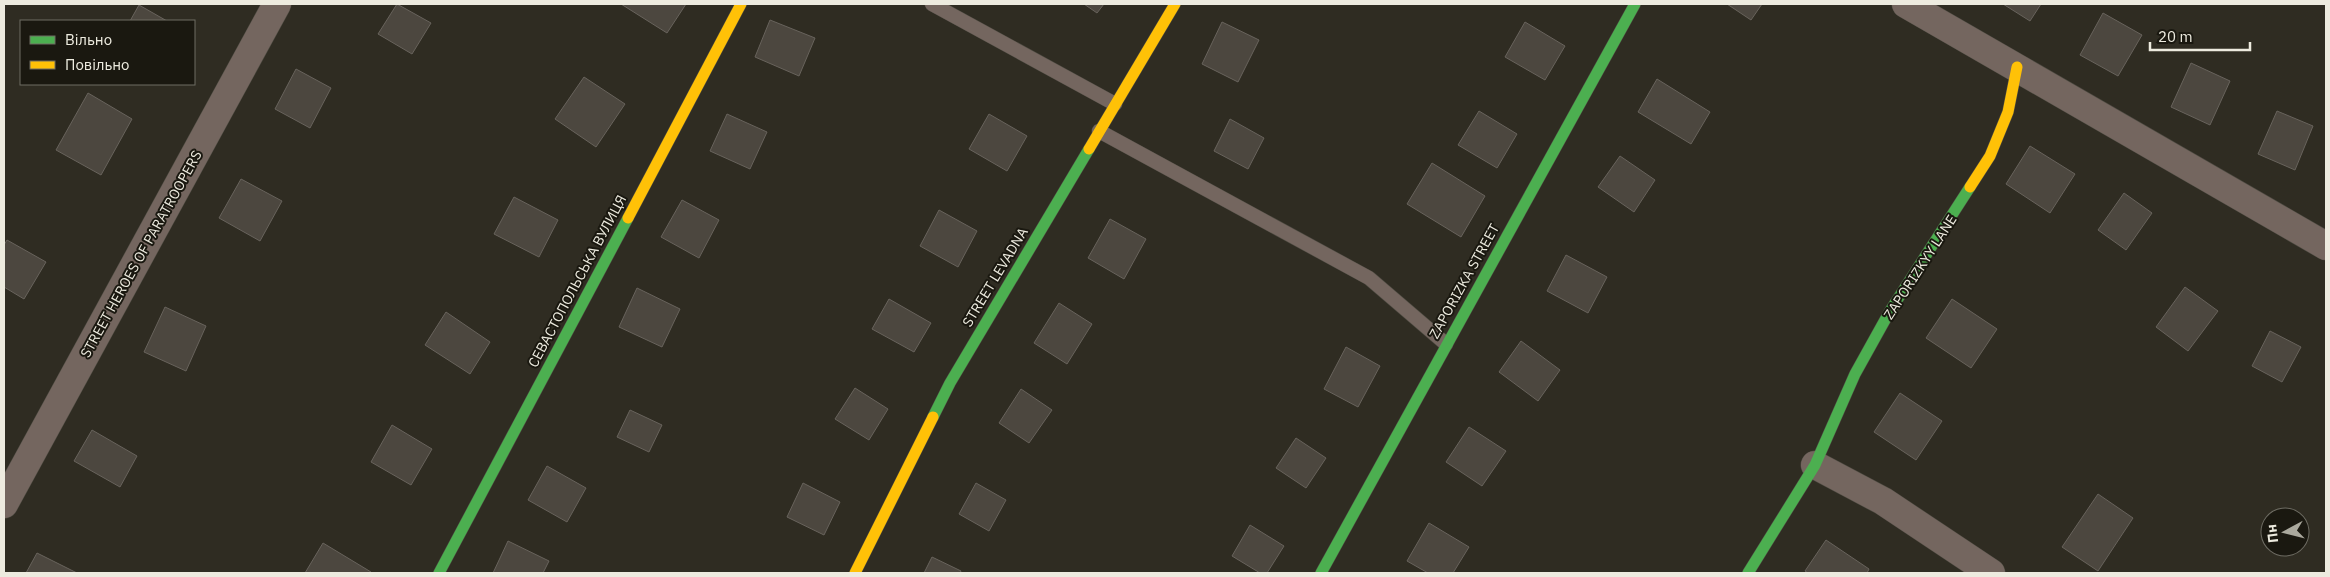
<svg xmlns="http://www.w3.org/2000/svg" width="2330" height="577" viewBox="0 0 2330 577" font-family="'IBM Plex Sans',sans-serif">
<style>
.building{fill:#4c473f;stroke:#68635c}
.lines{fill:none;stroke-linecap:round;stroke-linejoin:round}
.lane-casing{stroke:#4d4a41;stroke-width:15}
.street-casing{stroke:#4d4a41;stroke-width:29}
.fast-casing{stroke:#4d4a41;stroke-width:12}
.slow-casing{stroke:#4d4a41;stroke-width:12}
.lane{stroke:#74665f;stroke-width:14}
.street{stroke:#74665f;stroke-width:28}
.fast{stroke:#4caf50;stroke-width:11}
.slow{stroke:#ffc107;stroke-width:11}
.labels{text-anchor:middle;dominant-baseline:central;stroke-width:4;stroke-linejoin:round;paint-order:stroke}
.street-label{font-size:14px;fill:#edebdf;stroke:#1a1810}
</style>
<rect width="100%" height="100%" fill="#2f2c22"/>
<path class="building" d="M397 4 431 23 412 54 378 34Z
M621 4H686L667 33Z
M1084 4H1104L1097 13Z
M1727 4H1762L1751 20Z
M2003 4H2041L2030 21Z
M139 5 167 21H130Z
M2103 13 2142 35 2118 76 2080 55Z
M770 20 815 38 799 76 755 57Z
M1222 22 1259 40 1238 82 1202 64Z
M1525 22 1565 46 1545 80 1505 57Z
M2191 63 2230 81 2210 125 2171 107Z
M296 69 331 88 310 128 275 109Z
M584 77 625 104 596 147 555 119Z
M1657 79 1710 112 1691 144 1638 112Z
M88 93 132 119 101 175 56 150Z
M1479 111 1517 134 1497 168 1458 145Z
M2277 111 2313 126 2295 170 2258 154Z
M727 114 767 132 750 169 710 151Z
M989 114 1027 136 1007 171 969 149Z
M1230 119 1264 138 1248 169 1214 151Z
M2030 146 2075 174 2050 213 2006 184Z
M1620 156 1655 180 1634 212 1598 187Z
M1432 163 1485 196 1461 237 1407 204Z
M241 179 282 201 260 241 219 218Z
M2124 193 2152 213 2126 250 2098 230Z
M514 197 558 220 539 257 494 234Z
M682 200 719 220 699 258 661 237Z
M939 210 977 231 958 267 920 246Z
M1110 219 1146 239 1124 279 1088 258Z
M7 240 46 262 24 299 4 287V245Z
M1566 255 1607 277 1588 313 1547 291Z
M2185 287 2218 311 2188 351 2156 327Z
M637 288 680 309 662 347 619 327Z
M889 299 931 323 914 352 872 329Z
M1952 299 1997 329 1971 368 1926 338Z
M1059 303 1092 324 1067 364 1034 343Z
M165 307 206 326 186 371 144 352Z
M446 312 490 342 470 374 425 345Z
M2270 331 2301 347 2282 382 2252 366Z
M1521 341 1560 370 1538 401 1499 372Z
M1346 347 1380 366 1358 407 1324 389Z
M855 388 888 409 869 440 835 419Z
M1021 389 1052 410 1029 443 999 423Z
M1900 393 1942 421 1916 460 1874 432Z
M630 410 662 425 649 452 617 437Z
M392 425 432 449 411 485 371 462Z
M1469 427 1506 451 1482 486 1446 462Z
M92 430 137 456 120 487 74 461Z
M1296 438 1326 458 1306 488 1276 468Z
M547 466 586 488 567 522 528 500Z
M803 483 840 502 824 535 787 517Z
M976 483 1006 500 989 531 959 514Z
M2098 494 2133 518 2098 571 2062 547Z
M1429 523 1469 547 1453 573H1428L1407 561Z
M1250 525 1284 546 1267 573H1260L1232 556Z
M1826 540 1869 569 1867 573H1808L1805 571Z
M508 541 549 561 543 573H493Z
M323 543 371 572V573H305Z
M37 553 77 573H26Z
M932 557 961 571 960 573H924Z"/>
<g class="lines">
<defs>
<path id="lane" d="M932 4 1115 104
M1099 131 1369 278 1446 344"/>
<path id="street" d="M1906 4 2326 246
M1815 465 1883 501 1991 573
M4 504 277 4"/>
<path id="fast" d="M933 417 950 383 1089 149
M439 573 628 218
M1321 573 1635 4
M1748 573 1815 465 1855 374 1890 311 1970 187"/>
<path id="slow" d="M1089 149 1175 4
M1970 187 1990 156 2008 112 2017 67
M628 218 741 4
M855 573 933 417"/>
</defs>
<use href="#lane" class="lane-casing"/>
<use href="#street" class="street-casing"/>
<use href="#fast" class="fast-casing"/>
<use href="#slow" class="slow-casing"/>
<use href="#lane" class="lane"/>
<use href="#street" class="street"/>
<use href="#fast" class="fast"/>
<use href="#slow" class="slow"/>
</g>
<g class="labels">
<g class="street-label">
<text transform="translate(141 254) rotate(-61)">STREET HEROES OF PARATROOPERS</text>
<text transform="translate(1920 267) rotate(-57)">ZAPORIZKYY LANE</text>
<text transform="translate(995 277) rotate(-59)">STREET LEVADNA</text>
<text transform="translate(577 281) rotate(-62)">СЕВАСТОПОЛЬСЬКА ВУЛИЦЯ</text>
<text transform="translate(1464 281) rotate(-61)">ZAPORIZKA STREET</text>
</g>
</g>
<rect width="2330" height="577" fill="none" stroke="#edebdf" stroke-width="10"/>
<rect x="20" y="20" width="175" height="65" fill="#1a1810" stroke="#6e6c63"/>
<rect x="30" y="36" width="25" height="8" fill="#4caf50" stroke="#6e6c63"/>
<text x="65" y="45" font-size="15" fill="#edebdf">Вільно</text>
<rect x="30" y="61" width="25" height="8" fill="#ffc107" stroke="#6e6c63"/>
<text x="65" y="70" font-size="15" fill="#edebdf">Повільно</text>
<g transform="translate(2285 532) rotate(263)"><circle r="24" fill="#1a1810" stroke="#6e6c63"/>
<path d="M0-4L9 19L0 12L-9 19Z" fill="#aaa89d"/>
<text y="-8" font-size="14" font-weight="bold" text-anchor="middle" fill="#edebdf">Пн</text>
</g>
<path d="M2150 42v8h100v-8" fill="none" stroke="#edebdf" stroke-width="2.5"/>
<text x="2158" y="42" font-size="15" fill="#edebdf" stroke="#1a1810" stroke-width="4" paint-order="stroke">20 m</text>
</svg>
